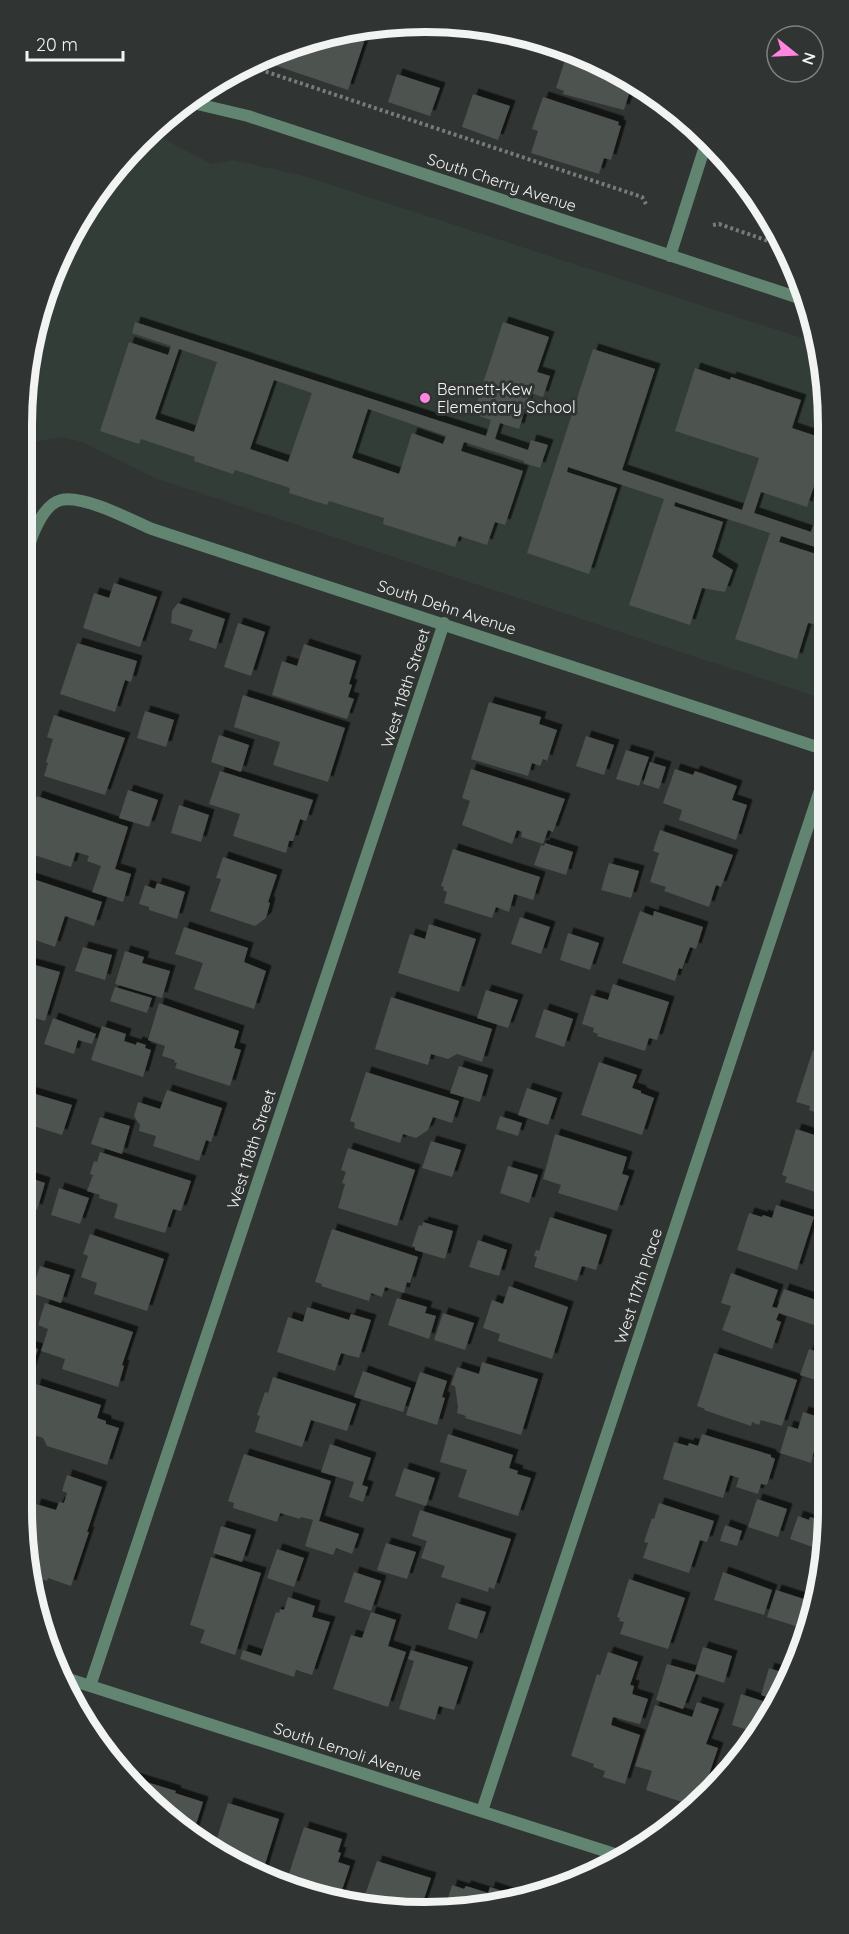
<svg xmlns="http://www.w3.org/2000/svg" width="849" height="1934" viewBox="0 0 849 1934" font-family="Quicksand,sans-serif">
<style>
.built{fill:#333d37}
.building{fill:#4e5250;fill-rule:evenodd;filter:url(#shadow)}
.lines{fill:none;stroke-linecap:round;stroke-linejoin:round}
.path{stroke:#777b79;stroke-width:4;stroke-dasharray:3 3;stroke-linecap:butt}
.minor{stroke:#618570;stroke-width:12}
.poi-dot{fill:#ff85df;stroke:#303432;stroke-width:2}
.labels{text-anchor:middle;dominant-baseline:central;stroke-width:6;stroke-linejoin:round;paint-order:stroke}
.street-label{font-size:16px;fill:#f1f4f2;stroke:#303432}
.poi-label{font-size:16px;fill:#f1f4f2;stroke:#303432;text-anchor:start}
.rim{fill:none;stroke:#f1f4f2;stroke-width:8}
</style>
<defs>
<filter id="shadow"><feDropShadow dx="5.5" dy="-5.5" stdDeviation="0" flood-color="#0009"/></filter>
</defs>
<rect width="100%" height="100%" fill="#303432"/>
<path class="built" d="M152 130 173 144 212 164 234 160 304 176 817 343 824 372 826 700 155 478 82 442 62 437 33 442 21 448V424L43 294 75 222 121 158Z"/>
<path class="building" d="M341 31 365 39 348 90 262 61 263 56 320 35Z
M528 36 559 45 556 54 525 44Z
M566 57 586 63 588 59 633 81 624 110 563 94 564 91 556 88Z
M397 74 440 88 430 116 388 102Z
M473 94 510 106 498 140 462 127Z
M543 97 619 122 618 125 621 126 611 160 604 158 599 174 531 153 538 131 532 129Z
M135 322 486 436 491 420 473 414 503 322 549 337 537 372 550 376 543 397 530 393 519 429 500 423 495 439 528 450 531 440 548 445 540 468 524 463V461L464 442 461 451 523 471 505 525 495 522 487 545 459 536 455 547 383 524 384 518 329 501 327 505 289 493 290 488 235 470 233 474 194 461 195 457 141 439 139 444 100 431 129 342 168 355 171 346 132 333ZM179 349 217 362 194 432 155 419ZM274 380 312 393 288 462 250 449ZM368 409 446 436 443 444 412 433 399 474 352 458Z
M593 349 655 369 622 470 742 510 759 458 675 431 695 368 730 380 731 377 801 400 792 428 825 439V453L807 507 761 492 754 513 811 532 825 490V529L822 537 825 538V550L781 536 779 542 825 557V571L818 592 825 596V626L808 623 797 659 735 639 770 533 675 502 674 506 723 522 712 557 733 570 725 592 702 588 690 625 629 605 664 499 568 467 567 472 617 488 589 574 527 553Z
M114 583 157 597 140 647 83 628 94 593 109 598Z
M178 603 225 619 216 649 189 640 193 630 171 623 172 611Z
M238 623 265 632 251 676 224 667Z
M77 643 137 661 131 682 125 680 115 712 60 694Z
M304 644 356 661 349 684 352 685 348 697 354 699 347 719 272 695 282 661 297 666Z
M243 695 345 728 328 782 273 765 280 742 234 727Z
M489 702 541 717 539 724 557 730 547 761 543 759 540 766 532 763 528 776 471 759Z
M145 711 174 720 166 747 137 738Z
M54 715 125 738 105 795 44 776 48 763 46 762 53 739 47 737Z
M219 735 249 745 241 772 211 762Z
M586 736 614 745 604 775 576 766Z
M626 750 649 757 639 786 616 779Z
M650 762 666 767 659 789 643 784Z
M471 769 565 799 553 832 548 830 543 844 521 837 522 832 517 830 512 844 462 825 470 801 462 798Z
M675 769 693 775 695 771 737 786 732 800 747 805 736 840 679 820 682 810 663 803Z
M220 771 313 800 306 821 300 819 293 841H289L286 853 233 836 240 814 209 804Z
M128 790 158 800 149 827 119 818Z
M37 796 128 827 115 869 131 874 123 902 92 892 101 866 87 861 89 856 76 852 71 867 25 852 27 848 21 846Z
M179 805 209 815 201 842 171 833Z
M660 830 733 855 721 887 716 885 709 907 664 891 666 887 650 882 659 853 653 851Z
M545 843 573 852 566 875 534 865 541 845 544 846Z
M453 849 540 877 533 900 514 894 509 912 496 907 492 918 444 903 447 892 443 890 444 887 441 886Z
M223 857 277 875 268 902 270 903 266 918 255 926 210 911 221 879 216 878Z
M609 863 639 871 631 898 601 890Z
M21 875 102 902 94 926 65 916 55 947 27 937 25 943 21 942Z
M157 883 185 892 177 919 149 910V907L139 904 145 885 155 889Z
M640 911 653 916 654 911 703 927 696 949 690 947 682 969 679 968 675 981 622 963Z
M520 917 550 927 541 954 511 944Z
M429 924 476 939 459 992 398 973 410 934 425 939Z
M184 927 248 948 244 962 266 971 254 1009 194 989 203 963 175 954Z
M568 933 599 943 590 970 560 960Z
M83 947 112 955 105 980 75 971Z
M125 951 144 957 142 963 170 971 162 998 115 984Z
M21 961 60 972 45 1021 21 1014Z
M613 984 669 1002 657 1040 649 1038 645 1051 597 1036 598 1034 593 1032 594 1028 582 1024 591 995 608 1000Z
M115 987 152 998 147 1013 110 1001Z
M486 990 518 1000 508 1028 477 1018Z
M391 997 492 1029 482 1062 457 1054 448 1059 431 1054 428 1065 375 1049Z
M159 1003 239 1031 234 1048 241 1050 230 1086 175 1068 177 1063 174 1062 175 1060 162 1056 165 1046 148 1040Z
M826 1007 827 1030 819 1027Z
M544 1009 573 1019 564 1047 535 1037Z
M53 1018 96 1034 92 1044 78 1040 74 1054 44 1044Z
M102 1026 126 1034 124 1041 136 1045 137 1042 146 1045 145 1048 151 1050 143 1077 91 1060Z
M21 1043 30 1046 22 1072H21Z
M813 1050 827 1055 825 1116 809 1110 810 1106 796 1102Z
M599 1062 637 1075 632 1088 641 1091V1093L654 1098 642 1135 581 1115Z
M459 1066 488 1075 480 1102 450 1093Z
M366 1072 459 1101 452 1123 433 1117 428 1130 416 1138 403 1134 400 1143 354 1128 355 1123 350 1121Z
M527 1088 557 1098 548 1125 518 1115Z
M22 1090 72 1105 62 1135 21 1122Z
M167 1090 222 1108 211 1142 206 1140 199 1161 153 1146 156 1136 139 1131 140 1125 134 1116 138 1102 160 1109Z
M500 1116 522 1123 518 1136 496 1129Z
M100 1117 130 1126 122 1154 91 1144Z
M796 1129 827 1139V1196L785 1182 787 1177 782 1175Z
M555 1134 627 1157 622 1174 629 1176 617 1211 558 1193 561 1185 543 1179Z
M431 1141 461 1150 452 1177 422 1168Z
M348 1148 415 1170 397 1226 338 1208 345 1184 342 1183 346 1172 341 1170Z
M100 1152 191 1181 181 1211 173 1209 165 1233 114 1218 118 1204 99 1198 100 1195 87 1191 93 1175 90 1174 94 1161 97 1162Z
M508 1166 538 1175 529 1203 500 1193Z
M21 1175 45 1183 37 1210 21 1205Z
M59 1188 89 1198 80 1224 51 1215Z
M776 1205 814 1217 797 1270 737 1250 749 1213 762 1217 763 1215 772 1218Z
M550 1217 607 1235 596 1270 582 1266 577 1281 534 1267 537 1257 534 1256 536 1250 539 1251Z
M423 1222 453 1231 445 1259 415 1250V1247L412 1246 419 1225 422 1226Z
M332 1229 418 1257 410 1283 407 1282 404 1293 385 1287 382 1297 371 1293 369 1301 321 1286 322 1284 315 1282Z
M90 1234 164 1259 147 1311 94 1294 97 1283 81 1277 88 1256 83 1254Z
M478 1240 507 1250 499 1276 469 1267Z
M40 1266 70 1275 61 1303 31 1293Z
M731 1273 778 1290 772 1307 777 1308 784 1289 825 1303 817 1326 779 1313 776 1320 781 1322 772 1349 722 1330 731 1306 721 1303Z
M827 1282V1300L822 1299Z
M509 1286 568 1307 552 1359 498 1341 500 1334 483 1328 492 1300 503 1304Z
M397 1298 427 1307 425 1313 436 1316 429 1339 388 1325Z
M45 1303 133 1332 122 1365 124 1366 118 1387 62 1369 65 1359 41 1351 48 1329 38 1325Z
M307 1307 349 1320 351 1314 371 1320 359 1358 341 1353 335 1371 277 1352 288 1317 303 1322Z
M443 1313 474 1323 465 1350 434 1340Z
M21 1344 38 1349 29 1376 21 1373Z
M809 1349 828 1355V1384L800 1375Z
M714 1353 797 1380 782 1426 761 1420 759 1425 752 1422 751 1426 704 1410 705 1409 697 1406Z
M482 1362 538 1379 521 1435 465 1418 466 1416 457 1413 458 1407 455 1386 451 1385 457 1367 479 1374Z
M363 1371 411 1388 403 1412 354 1397Z
M420 1372 447 1381 442 1397 445 1398 437 1425 406 1415Z
M273 1377 356 1404 347 1431 311 1420 302 1447 255 1432 260 1416 257 1415 265 1392 268 1393Z
M36 1384 101 1405 97 1418 106 1421V1424L119 1428 107 1465 47 1446 43 1438 28 1433 24 1426Z
M803 1412 822 1418 811 1463 780 1453 788 1426 798 1429Z
M448 1434 513 1455 509 1468 518 1471 517 1474 531 1478 518 1516 458 1497 467 1470 440 1462Z
M702 1434 771 1455V1457L775 1459 767 1485 761 1484 758 1494 736 1487 739 1478 730 1475 723 1498 663 1479 674 1442 688 1446 689 1443 698 1446Z
M330 1444 371 1458 362 1485 368 1487 363 1502 349 1497 354 1482 321 1472Z
M244 1454 331 1481 319 1521 359 1534 352 1554 336 1548 333 1555 305 1546 313 1520 301 1517 300 1519 280 1513 277 1522 233 1508 234 1503 228 1501Z
M404 1468 435 1478 426 1506 395 1496Z
M67 1475 102 1487 87 1532H89L71 1586 48 1578 47 1581 35 1577 33 1582 25 1535 36 1504 56 1510 59 1502 64 1503 67 1493 62 1491Z
M757 1499 787 1509 778 1537 748 1527Z
M659 1503 714 1521 707 1542 700 1540 689 1573 643 1558 648 1543 644 1542 652 1518 654 1519Z
M420 1510 511 1539 494 1589 489 1587 488 1592 441 1577 445 1566 421 1558 427 1541 412 1536Z
M798 1516 809 1520 810 1517 826 1522 821 1550 790 1539Z
M725 1525 742 1531 737 1546 720 1541Z
M221 1526 251 1535 242 1562 213 1553Z
M386 1543 416 1552 407 1579 377 1570Z
M277 1549 304 1558 294 1587 267 1578Z
M211 1557 261 1573 235 1655 200 1643 205 1630 190 1625Z
M354 1572 381 1581 371 1611 344 1602Z
M723 1572 772 1590 764 1615 714 1600Z
M629 1579 685 1598 668 1649 620 1634 624 1622 619 1621 620 1618 617 1617Z
M776 1590 813 1602 808 1630 767 1617Z
M288 1597 315 1606 312 1617 330 1622 312 1675 296 1670 294 1677 240 1659 243 1650 261 1656 276 1612 279 1613 280 1609 284 1610Z
M456 1603 486 1612 477 1639 448 1629Z
M371 1612 396 1620 388 1646 406 1652 388 1707 333 1689 351 1635 362 1638Z
M703 1647 732 1656 724 1683 696 1674 683 1709 656 1700 667 1664 695 1672Z
M411 1650 468 1667 454 1710 439 1706 435 1720 399 1709 414 1661 408 1659Z
M608 1652 638 1662 630 1685 634 1686 632 1694 648 1699 640 1724 613 1717 611 1725 640 1735 625 1784 603 1777 605 1771 593 1767 594 1764 571 1756 597 1674 600 1675Z
M769 1668 790 1675 779 1701 761 1695Z
M741 1694 769 1703 758 1733 732 1725Z
M697 1702 719 1709 706 1744 718 1748 701 1798 691 1805 646 1790 652 1771 635 1766 655 1705 692 1717Z
M133 1778 176 1791 175 1793 203 1802 193 1834 131 1783Z
M228 1803 279 1819 262 1874 222 1859 213 1851Z
M304 1827 342 1839 338 1852 341 1853 338 1862 350 1866 338 1902 286 1883Z
M377 1861 431 1878 421 1908 361 1906Z
M452 1885 464 1889 466 1886 488 1893 490 1887 511 1894 509 1902 478 1909 445 1908Z"/>
<g class="lines">
<path class="path" d="M243 64 642 197 646 204
M713 225 719 224 783 246"/>
<path class="minor" d="M189 98 193 103 248 116 805 300
M670 256 706 143
M21 588C26 571 26 551 33 534 38 522 47 503 61 500 84 495 129 519 152 529L826 750
M59 1676 627 1858
M90 1686 444 623
M482 1811 826 772"/>
</g>
<circle class="poi-dot" cx="425" cy="398" r="6"/>
<g class="labels">
<g class="street-label">
<text transform="translate(502 182) rotate(18)">South Cherry Avenue</text>
<text transform="translate(447 607) rotate(18)">South Dehn Avenue</text>
<text transform="translate(405 688) rotate(-72)">West 118th Street</text>
<text transform="translate(251 1149) rotate(-72)">West 118th Street</text>
<text transform="translate(638 1286) rotate(-72)">West 117th Place</text>
<text transform="translate(348 1751) rotate(18)">South Lemoli Avenue</text>
</g>
<g class="poi-label">
<text x="437" y="389">Bennett-Kew<tspan x="437" dy="18">Elementary School</tspan></text>
</g>
</g>
<path d="M0 0H849V1934H0ZM425 32H425A393 393 0 0 1 818 425V1509A393 393 0 0 1 425 1902H425A393 393 0 0 1 32 1509V425A393 393 0 0 1 425 32Z" fill="#303432" fill-rule="evenodd"/>
<path class="rim" d="M425 32H425A393 393 0 0 1 818 425V1509A393 393 0 0 1 425 1902H425A393 393 0 0 1 32 1509V425A393 393 0 0 1 425 32Z"/>
<g transform="translate(795 54) rotate(108)"><circle r="28" fill="#303432" stroke="#7d817f" stroke-width="1.5"/>
<path d="M0-4.5L10 22L0 15L-10 22Z" fill="#ff85df"/>
<text y="-9" font-size="16" font-weight="bold" text-anchor="middle" fill="#f1f4f2">N</text>
</g>
<path d="M27 51v9h96v-9" fill="none" stroke="#f1f4f2" stroke-width="3"/>
<text x="36" y="51" font-size="18" fill="#f1f4f2" stroke="#303432" stroke-width="4.5" paint-order="stroke">20 m</text>
</svg>
